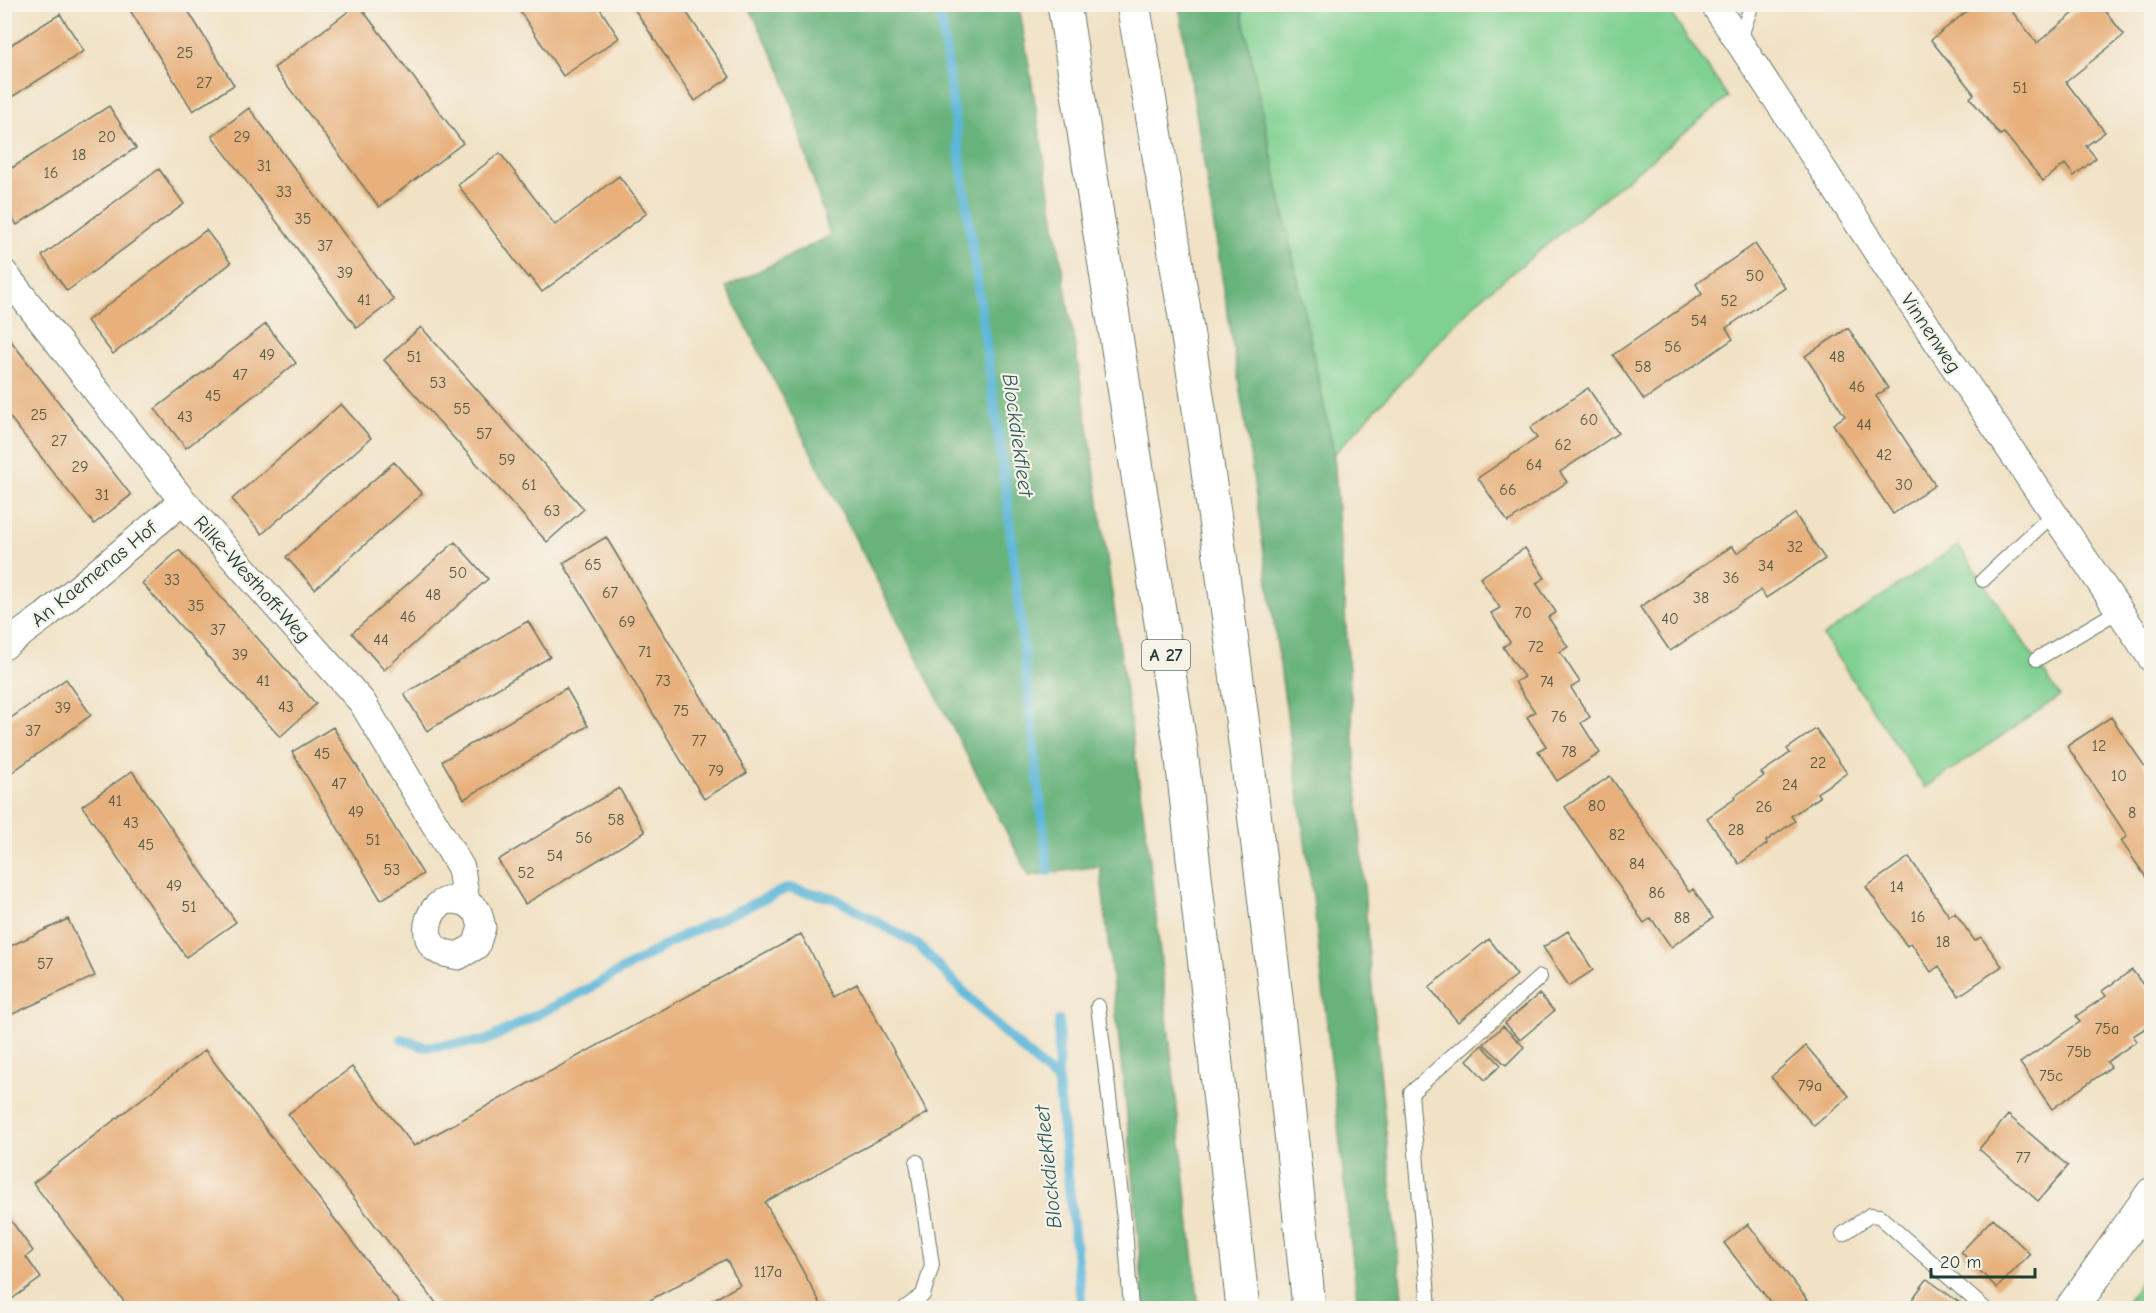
<svg xmlns="http://www.w3.org/2000/svg" width="2156" height="1313" viewBox="0 0 2156 1313" font-family="'Comic Neue',sans-serif">
<style>
.green{fill:#7fd091;stroke:#4f8662;stroke-width:1.5}
.forest{fill:#67b27b;stroke:#437858;stroke-width:1.5}
.lines{fill:none;stroke-linecap:round;stroke-linejoin:round}
.stream{stroke:#5cb6d9;stroke-width:10}
.building{fill:#e7b07b}
.lane-casing{stroke:#687767;stroke-width:16}
.street-casing{stroke:#687767;stroke-width:29}
.secondary-casing{stroke:#687767;stroke-width:35}
.highway-casing{stroke:#687767;stroke-width:35}
.lane{stroke:#fff;stroke-width:14}
.street{stroke:#fff;stroke-width:27}
.secondary{stroke:#fff;stroke-width:33}
.highway{stroke:#fff;stroke-width:33}
.labels{text-anchor:middle;dominant-baseline:central;stroke-width:4.5;stroke-linejoin:round;paint-order:stroke}
.number-label{font-size:16px;fill:#515a46}
.shield{fill:#f7f3e8;stroke:#60746a;stroke-width:1.5}
.shield-label{font-size:18px;font-weight:bold;fill:#1f3d34}
.street-label{font-size:20px;fill:#1f3d34;stroke:#f7f3e8}
.water-label{font-size:21px;font-style:italic;fill:#2e5b5d;stroke:#f7f3e8}
</style>
<rect width="100%" height="100%" fill="#f7f3e8"/>
<filter id="ink" filterUnits="userSpaceOnUse"><feTurbulence type="fractalNoise" baseFrequency=".0167" numOctaves="2"/><feDisplacementMap in="SourceGraphic" scale="12" xChannelSelector="R" yChannelSelector="G"/><feConvolveMatrix kernelMatrix="1 2 1 2 8 2 1 2 1" color-interpolation-filters="sRGB"/></filter>
<filter id="wash" filterUnits="userSpaceOnUse"><feTurbulence type="fractalNoise" baseFrequency=".008" numOctaves="4" result="noise"/><feDisplacementMap in="SourceGraphic" scale="24" xChannelSelector="R" yChannelSelector="G"/><feGaussianBlur stdDeviation="1.35" result="paint"/><feColorMatrix in="noise" values="0 0 0 0 0 0 0 0 0 0 0 0 0 0 0 0 0 1.4 0 .05"/><feComposite in="paint" operator="in"/></filter>
<g filter="url(#wash)">
<rect width="100%" height="100%" fill="#f1e2c6"/>
<path class="green" d="M1240 5H1665L1728 97 1475 303 1334 454Z
M1958 545 2060 696 1925 788 1823 636Z
M2151 1264V1308H2123Z"/>
<path class="forest" d="M748 5H1019L1090 439 1149 853 1199 1308H1144L1132 1162 1100 866 1029 876 726 287 830 236 782 73Z
M1179 5H1240L1334 454 1369 957 1403 1308H1358L1313 897 1248 441Z"/>
<g class="lines">
<path class="stream" d="M939 4 1006 491 1048 871
M1059 1021 1058 1082 1082 1308
M402 1039 425 1047 485 1041 588 989 684 935 788 888 834 898 918 945 996 1025 1058 1082"/>
</g>
<g id="blocks">
<path class="building" d="M126 4H184L234 85 193 111Z
M358 4 463 143 379 207 274 68Z
M515 4H597L619 38 563 76Z
M631 4H681L730 77 695 101Z
M1976 4H2006L2037 43 2085 4H2100L2124 35 2066 82 2105 132 2086 146 2096 158 2074 176 2065 164 2043 181 2004 133 2000 135 1970 98 1974 94 1931 40Z
M60 14 84 51 4 102V49Z
M109 106 136 148 17 225 4 205V173Z
M249 108 394 300 357 328 212 136Z
M500 153 555 225 619 176 647 213 542 292 530 276 528 278 458 185Z
M159 169 184 204 67 291 42 256Z
M206 230 231 263 113 354 87 321Z
M1755 244 1785 288 1726 328 1733 339 1644 400 1613 355 1702 294 1696 284Z
M266 324 296 363 186 448 155 409Z
M421 327 584 509 547 542 384 360Z
M1848 328 1888 388 1876 396 1935 485 1893 514 1833 424 1845 416 1805 356Z
M4 332 131 495 94 524 4 410Z
M1588 388 1618 433 1560 472 1567 482 1508 522 1478 478 1537 438 1530 428Z
M341 404 371 438 262 534 232 499Z
M394 462 422 494 315 589 286 557Z
M1795 514 1825 559 1766 598 1761 590 1670 651 1640 607 1732 546 1737 553Z
M606 537 747 773 704 799 563 563Z
M455 542 488 579 384 670 352 633Z
M1525 548 1545 578 1536 583 1556 612 1548 617 1568 647 1560 652 1580 682 1571 688 1590 717 1581 723 1600 753 1557 781 1538 751 1546 746 1527 717 1535 712 1515 682 1524 677 1503 647 1510 642 1491 613 1500 608 1480 578Z
M179 550 316 704 280 737 142 583Z
M528 621 550 657 427 731 404 694Z
M66 679 91 715 4 778V723Z
M566 688 588 726 464 799 442 761Z
M2111 717 2152 777V886L2121 841 2127 836 2067 746Z
M333 727 423 874 381 900 292 752Z
M1816 729 1847 773 1817 793 1820 797 1791 816 1795 821 1766 841 1767 844 1739 864 1707 818 1736 798 1735 796 1764 776 1761 773 1790 753 1787 749Z
M132 771 236 922 186 957 82 806Z
M1610 776 1689 892 1693 889 1713 918 1671 947 1651 918 1644 923 1565 807Z
M619 788 645 832 525 904 498 860Z
M1909 857 1949 916 1955 913 1975 941 1981 937 2002 966 1959 996 1939 966 1931 972 1911 943 1907 946 1866 887Z
M68 919 95 976 4 1018V949Z
M1568 931 1593 970 1569 986 1543 947Z
M801 934 835 996 857 984 928 1113 765 1202 823 1308H698L740 1285 726 1259 650 1300 655 1308H440L288 1114 352 1067 414 1146Z
M1489 939 1517 975 1458 1022 1429 987Z
M2132 970 2152 997V1024L2133 1036 2137 1041 2107 1062 2111 1067 2052 1109 2020 1063 2080 1022 2076 1016 2106 996 2102 991Z
M1539 994 1554 1011 1520 1040 1505 1023Z
M1503 1026 1524 1047 1506 1065 1484 1044Z
M1482 1045 1501 1065 1485 1080 1467 1060Z
M1806 1046 1849 1096 1814 1126 1771 1077Z
M205 1050 403 1308H129L33 1183Z
M2008 1115 2068 1166 2038 1201 1979 1149Z
M4 1211 33 1251 26 1257 41 1278 9 1301 4 1295Z
M1993 1218 2030 1254 1997 1288 1961 1252Z
M1748 1224 1814 1308H1775L1724 1243Z
M1927 1279 1967 1308H1906Z"/>
</g>
</g>
<g filter="url(#ink)">
<use href="#blocks" fill-opacity="0" stroke="#687767" stroke-width="1.5"/>
<g class="lines">
<defs>
<path id="lane" d="M1739 42 1752 4
M1983 580 2053 514
M2037 659 2118 611
M1098 1006 1125 1228 1131 1308
M1843 1234 1870 1215 1879 1216 1984 1308
M905 1308 923 1295 932 1265 917 1162
M1429 1308 1411 1093 1540 977"/>
<path id="street" d="M1714 4 1889 270 2152 659
M4 273 183 501 362 702 461 868 466 902 478 912 482 927 476 946 458 956C452 954 444 954 439 951 418 939 428 901 452 900 457 900 462 902 466 902
M4 646 45 616 183 501"/>
<path id="secondary" d="M2072 1308 2152 1194"/>
<path id="highway" d="M1064 4 1181 750 1243 1308
M1133 4C1210 437 1266 872 1309 1308"/>
</defs>
<use href="#lane" class="lane-casing"/>
<use href="#street" class="street-casing"/>
<use href="#secondary" class="secondary-casing"/>
<use href="#highway" class="highway-casing"/>
<use href="#lane" class="lane"/>
<use href="#street" class="street"/>
<use href="#secondary" class="secondary"/>
<use href="#highway" class="highway"/>
</g>
</g>
<g class="labels">
<g class="number-label">
<text x="185" y="53">25</text>
<text x="204" y="83">27</text>
<text x="2020" y="88">51</text>
<text x="107" y="137">20</text>
<text x="242" y="137">29</text>
<text x="79" y="155">18</text>
<text x="264" y="166">31</text>
<text x="51" y="173">16</text>
<text x="284" y="192">33</text>
<text x="303" y="219">35</text>
<text x="325" y="246">37</text>
<text x="345" y="273">39</text>
<text x="1755" y="276">50</text>
<text x="364" y="300">41</text>
<text x="1729" y="301">52</text>
<text x="1699" y="321">54</text>
<text x="1673" y="347">56</text>
<text x="267" y="355">49</text>
<text x="414" y="357">51</text>
<text x="1837" y="357">48</text>
<text x="1643" y="367">58</text>
<text x="240" y="375">47</text>
<text x="438" y="383">53</text>
<text x="1857" y="387">46</text>
<text x="213" y="396">45</text>
<text x="462" y="409">55</text>
<text x="39" y="415">25</text>
<text x="185" y="417">43</text>
<text x="1589" y="420">60</text>
<text x="1864" y="425">44</text>
<text x="484" y="434">57</text>
<text x="59" y="441">27</text>
<text x="1563" y="445">62</text>
<text x="1884" y="455">42</text>
<text x="507" y="460">59</text>
<text x="1534" y="465">64</text>
<text x="80" y="467">29</text>
<text x="529" y="485">61</text>
<text x="1904" y="485">30</text>
<text x="1508" y="490">66</text>
<text x="102" y="495">31</text>
<text x="552" y="511">63</text>
<text x="1795" y="547">32</text>
<text x="593" y="565">65</text>
<text x="1766" y="566">34</text>
<text x="458" y="573">50</text>
<text x="1731" y="578">36</text>
<text x="172" y="580">33</text>
<text x="610" y="593">67</text>
<text x="433" y="595">48</text>
<text x="1701" y="598">38</text>
<text x="196" y="606">35</text>
<text x="1523" y="613">70</text>
<text x="408" y="617">46</text>
<text x="1670" y="619">40</text>
<text x="627" y="622">69</text>
<text x="218" y="630">37</text>
<text x="381" y="640">44</text>
<text x="1536" y="647">72</text>
<text x="645" y="652">71</text>
<text x="240" y="655">39</text>
<text x="263" y="681">41</text>
<text x="663" y="681">73</text>
<text x="1547" y="682">74</text>
<text x="286" y="707">43</text>
<text x="63" y="708">39</text>
<text x="681" y="711">75</text>
<text x="1559" y="717">76</text>
<text x="33" y="731">37</text>
<text x="699" y="741">77</text>
<text x="2099" y="746">12</text>
<text x="1569" y="752">78</text>
<text x="322" y="754">45</text>
<text x="1818" y="763">22</text>
<text x="716" y="771">79</text>
<text x="2119" y="776">10</text>
<text x="339" y="784">47</text>
<text x="1790" y="785">24</text>
<text x="115" y="801">41</text>
<text x="1597" y="806">80</text>
<text x="1764" y="807">26</text>
<text x="356" y="812">49</text>
<text x="2132" y="813">8</text>
<text x="616" y="820">58</text>
<text x="131" y="823">43</text>
<text x="1736" y="830">28</text>
<text x="1617" y="835">82</text>
<text x="584" y="838">56</text>
<text x="373" y="840">51</text>
<text x="146" y="845">45</text>
<text x="555" y="856">54</text>
<text x="1637" y="864">84</text>
<text x="392" y="870">53</text>
<text x="526" y="873">52</text>
<text x="174" y="886">49</text>
<text x="1897" y="887">14</text>
<text x="1657" y="893">86</text>
<text x="189" y="907">51</text>
<text x="1918" y="917">16</text>
<text x="1682" y="918">88</text>
<text x="1943" y="942">18</text>
<text x="45" y="964">57</text>
<text x="2107" y="1029">75a</text>
<text x="2079" y="1052">75b</text>
<text x="2051" y="1076">75c</text>
<text x="1810" y="1086">79a</text>
<text x="2023" y="1158">77</text>
<text x="768" y="1272">117a</text>
</g>
<rect class="shield" x="1142" y="640" width="48" height="30" rx="4.5"/>
<g class="shield-label">
<text x="1166" y="655">A 27</text>
</g>
<g class="street-label">
<text transform="translate(1931 333) rotate(56)">Vinnenweg</text>
<text transform="translate(94 574) rotate(-39)">An Kaemenas Hof</text>
<text transform="translate(252 579) rotate(48)">Rilke-Westhoff-Weg</text>
</g>
<g class="water-label">
<text transform="translate(1018 435) rotate(82)">Blockdiekfleet</text>
<text transform="translate(1048 1167) rotate(-96)">Blockdiekfleet</text>
</g>
</g>
<rect width="2156" height="1313" fill="none" stroke="#f7f3e8" stroke-width="24"/>
<path d="M1931 1268v9h104v-9" fill="none" stroke="#1f3d34" stroke-width="3"/>
<text x="1940" y="1268" font-size="18" fill="#1f3d34" stroke="#f7f3e8" stroke-width="4.5" paint-order="stroke">20 m</text>
</svg>
